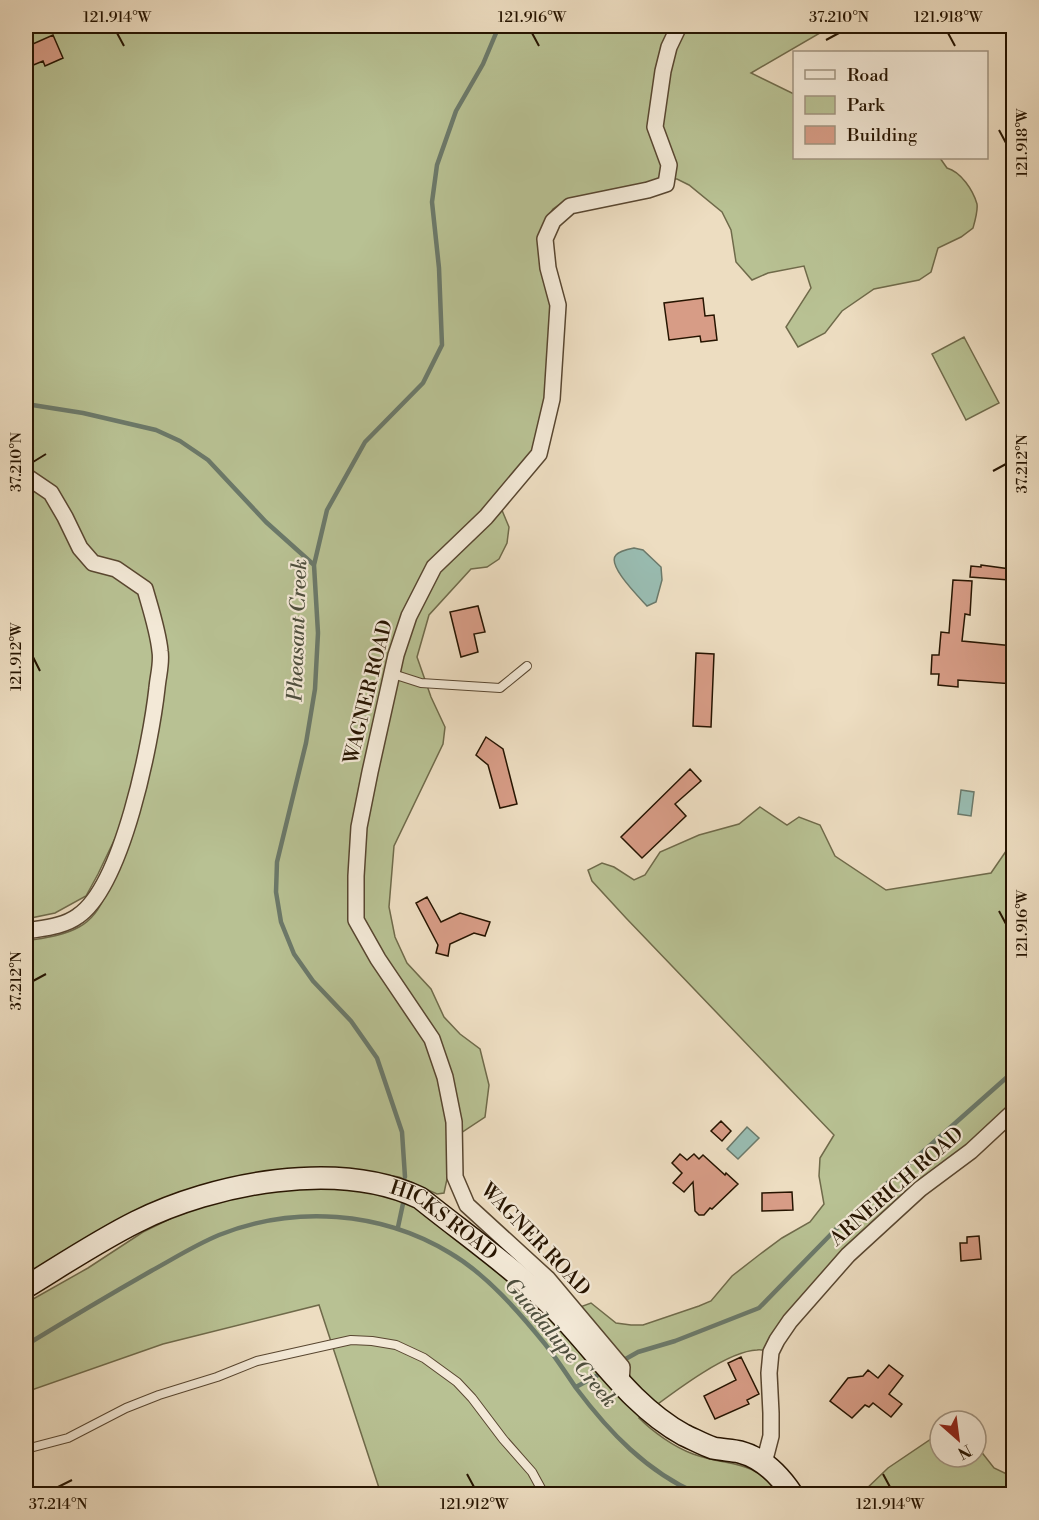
<svg xmlns="http://www.w3.org/2000/svg" width="1039" height="1520" viewBox="0 0 1039 1520" font-family="'Libre Bodoni',serif">
<style>
.green{fill:#b8c193;stroke:#6f6a4a;stroke-width:1.5}
.water{fill:#99bcb1;stroke:#6b796a;stroke-width:1.5}
.lines{fill:none;stroke-linecap:round;stroke-linejoin:round}
.stream{stroke:#6b796a;stroke-width:4.5}
.building{fill:#d79c86;stroke:#261400;stroke-width:1.5}
.lane-casing{stroke:#584630;stroke-width:10}
.street-casing{stroke:#584630;stroke-width:18}
.secondary-casing{stroke:#261400;stroke-width:24}
.lane{stroke:#f3e9d7;stroke-width:8}
.street{stroke:#f3e9d7;stroke-width:15}
.secondary{stroke:#f3e9d7;stroke-width:21}
.ticks{fill:none;stroke:#261400;stroke-width:2}
.labels{text-anchor:middle;dominant-baseline:central;stroke-width:4.5;stroke-linejoin:round;paint-order:stroke}
.street-label{font-size:20px;fill:#261400;stroke:#f3e9d7}
.water-label{font-size:21px;font-style:italic;fill:#4e4f3e;stroke:#f3e9d7}
.neatline{fill:none;stroke:#261400;stroke-width:2}
.ticks-label{font-size:15px;text-anchor:middle;fill:#261400}
</style>
<rect width="100%" height="100%" fill="#edddc1"/>
<filter id="stains"><feTurbulence type="fractalNoise" baseFrequency=".00333" numOctaves="4"/><feColorMatrix values="0 0 0 0 .2 0 0 0 0 .09 0 0 0 0 .02 0 0 0 .5 -.17"/></filter>
<radialGradient id="worn" r=".72"><stop offset=".6" stop-color="#630" stop-opacity="0"/><stop offset="1" stop-color="#630" stop-opacity=".3"/></radialGradient>
<path class="green" d="M26 26H832L751 73 794 94V158H940L947 168C961 172 973 190 977 204 978 211 975 221 973 228L961 237 938 248 931 272 919 280 874 289 842 311 825 333 798 347 786 327 811 288 804 266 768 273 752 280 736 262 731 230 722 212 689 185 677 179H662L648 184 566 200 553 209 547 218 551 304 546 399 534 451 496 496 509 527 507 543 499 559 487 567 471 569 429 615 417 657 431 697 445 727 443 744 394 846 389 907 395 937 407 963 431 989 444 1017 460 1034 480 1049 489 1085 485 1117 449 1141 447 1179 444 1193 437 1194 399 1177 381 1174 347 1170 278 1171 26 1277V941C43 938 63 936 79 927 112 909 113 861 120 828L98 874 86 896 55 913 26 919Z
M964 337 999 403 966 420 932 354Z
M760 807 787 825 799 817 820 825 835 856 886 890 991 873 1013 841V1111L848 1255 771 1352C767 1351 761 1349 757 1350 725 1351 666 1398 639 1418 653 1432 674 1447 693 1454 732 1468 751 1457 779 1494H381L319 1305 163 1344 26 1392V1303L88 1268 143 1232 192 1208 250 1189 329 1186 400 1196 488 1259 550 1318 591 1303 616 1323 631 1325H643L699 1306 711 1301 732 1276 759 1255 782 1238 810 1222 824 1204 819 1176 820 1158 834 1135 626 918 592 881 588 870 602 863 614 867 634 880 645 875 660 852 699 835 739 824Z
M940 1433V1457H976V1445L994 1468 1013 1477V1494H861L888 1468Z"/>
<path class="water" d="M634 548 643 550 661 567 662 580 656 602 647 606C640 598 606 565 616 555 619 551 629 549 634 548Z
M961 790 974 792 971 816 958 814Z
M747 1127 759 1138 738 1159 727 1149Z"/>
<g class="lines">
<path class="stream" d="M26 404 83 413 156 430 180 441 208 460 266 522 314 565
M405 1177 402 1132 377 1058 351 1021 313 981 294 954 281 922 276 892 277 862 306 743 315 689 318 633 314 565 327 510 365 442 423 383 442 345 439 268 432 202 437 165 456 111 483 64 499 26
M398 1227 404 1199
M26 1345C67 1320 109 1295 151 1271 173 1259 195 1245 219 1235 294 1205 381 1211 450 1253 486 1274 519 1312 545 1344 556 1358 566 1373 576 1388 609 1432 647 1472 698 1494
M622 1361 638 1352 675 1341 759 1308 839 1226 1014 1071
M576 1387 598 1375"/>
</g>
<path class="building" d="M53 35 63 58 45 66 43 61 31 66 26 53V47Z
M703 298 705 316 714 315 717 340 701 342 700 336 669 340 664 303Z
M981 565 1010 569 1009 580 970 577 971 566 981 567Z
M953 580 972 581 970 615 965 614 962 641 1014 646V684L958 680V687L938 685 939 674H931L932 655H939L941 632 949 633Z
M478 606 485 632 474 634 478 652 461 657 450 612Z
M696 653 714 654 711 727 693 726Z
M486 737 503 749 517 804 500 808 488 765 476 755Z
M690 769 701 781 675 804 686 816 642 858 621 837Z
M427 897 441 922 460 913 490 922 485 936 474 933 450 944 448 956 436 953 438 945 416 903Z
M721 1121 731 1131 722 1141 711 1131Z
M680 1154 687 1160 694 1154 699 1159 703 1155 725 1175 726 1173 738 1184 712 1209 710 1208 704 1215H699L695 1211 693 1182 684 1192 673 1183 682 1173 672 1163Z
M792 1192 793 1210 762 1211V1193Z
M979 1236 981 1259 961 1261 960 1243H967V1237Z
M741 1357 759 1394 747 1400 749 1404 715 1419 704 1396 736 1380 728 1363Z
M889 1365 903 1376 889 1394 902 1404 891 1417 873 1403 869 1407 865 1405 852 1418 830 1401 848 1378 863 1376 868 1370 878 1378Z"/>
<g class="lines">
<defs>
<path id="lane" d="M393 674 421 683 500 688 527 666
M26 1449 68 1438 126 1408 159 1395 217 1377 257 1361 351 1340 372 1341 396 1345 424 1358 457 1382 472 1398 503 1439 532 1472 544 1494"/>
<path id="street" d="M26 476 51 493 65 517 80 548 93 563 116 569 145 589C151 610 158 631 160 651 162 663 158 676 157 688 151 742 123 885 78 916 63 927 43 928 26 931
M621 1383 622 1367 548 1279 467 1205 455 1177 454 1122 445 1077 432 1039 378 959 356 920V876L359 827 370 772 396 655 409 616 434 567 486 517 539 454 552 399 558 305 548 268 545 239 553 221 570 206 648 190 666 184 669 165 655 127 663 71 669 47 679 26
M764 1463 771 1436V1413L769 1373 771 1352 777 1340 790 1321 848 1255 920 1189 971 1151 1014 1111"/>
<g id="secondary">
<path id="s1" d="M26 1287C62 1265 98 1241 136 1222 214 1183 338 1159 420 1198 466 1235 515 1269 557 1311 598 1353 631 1406 684 1435 693 1439 704 1445 713 1448 722 1450 732 1450 740 1452 763 1458 780 1476 792 1494"/>
</g>
</defs>
<use href="#lane" class="lane-casing"/>
<use href="#street" class="street-casing"/>
<use href="#secondary" class="secondary-casing"/>
<use href="#lane" class="lane"/>
<use href="#street" class="street"/>
<use href="#secondary" class="secondary"/>
</g>
<path class="ticks" d="M117 33 124 46M532 33 539 46M948 33 955 46M826 40 839 33M999 130 1006 143M33 462 46 454M993 471 1006 464M33 657 40 671M999 911 1006 924M33 981 46 974M467 1474 474 1487M883 1474 890 1487M58 1487 72 1480"/>
<g class="labels">
<g class="street-label">
<text transform="translate(369 692) rotate(-76)">WAGNER ROAD</text>
<text transform="translate(897 1187) rotate(-41)">ARNERICH ROAD</text>
<text stroke="none"><textPath href="#s1" startOffset="453">HICKS ROAD</textPath></text>
<text transform="translate(535 1240) rotate(46)">WAGNER ROAD</text>
</g>
<g class="water-label">
<text transform="translate(298 630) rotate(-88)">Pheasant Creek</text>
<text transform="translate(560 1343) rotate(50)">Guadalupe Creek</text>
</g>
</g>
<rect width="1039" height="1520" fill="none" stroke="#edddc1" stroke-width="66"/>
<rect x="793" y="51" width="195" height="108" fill="#f3e9d7" stroke="#a19481" stroke-width="1.5"/>
<rect x="805" y="70" width="30" height="9" fill="#f3e9d7" stroke="#a19481" stroke-width="1.5"/>
<text x="847" y="81" font-size="18" fill="#261400">Road</text>
<rect x="805" y="96" width="30" height="18" fill="#b8c193" stroke="#a19481" stroke-width="1.5"/>
<text x="847" y="111" font-size="18" fill="#261400">Park</text>
<rect x="805" y="126" width="30" height="18" fill="#d79c86" stroke="#a19481" stroke-width="1.5"/>
<text x="847" y="141" font-size="18" fill="#261400">Building</text>
<g transform="translate(958 1439) rotate(152)"><circle r="28" fill="#f3e9d7" stroke="#a19481" stroke-width="1.5"/>
<path d="M0-4.5L10 22L0 15L-10 22Z" fill="#8f2418"/>
<text y="-9" font-size="16" font-weight="bold" text-anchor="middle" fill="#261400">N</text>
</g>
<rect x="33" y="33" width="973" height="1454" class="neatline"/>
<g class="ticks-label">
<text x="117" y="22">121.914°W</text>
<text x="532" y="22">121.916°W</text>
<text x="839" y="22">37.210°N</text>
<text x="948" y="22">121.918°W</text>
<text transform="translate(1022 143) rotate(-90)" y="5">121.918°W</text>
<text transform="translate(16 462) rotate(-90)" y="5">37.210°N</text>
<text transform="translate(1022 464) rotate(-90)" y="5">37.212°N</text>
<text transform="translate(16 657) rotate(-90)" y="5">121.912°W</text>
<text transform="translate(1022 924) rotate(-90)" y="5">121.916°W</text>
<text transform="translate(16 981) rotate(-90)" y="5">37.212°N</text>
<text x="58" y="1509">37.214°N</text>
<text x="474" y="1509">121.912°W</text>
<text x="890" y="1509">121.914°W</text>
</g>
<rect width="100%" height="100%" filter="url(#stains)"/>
<rect width="100%" height="100%" fill="url(#worn)"/>
</svg>
